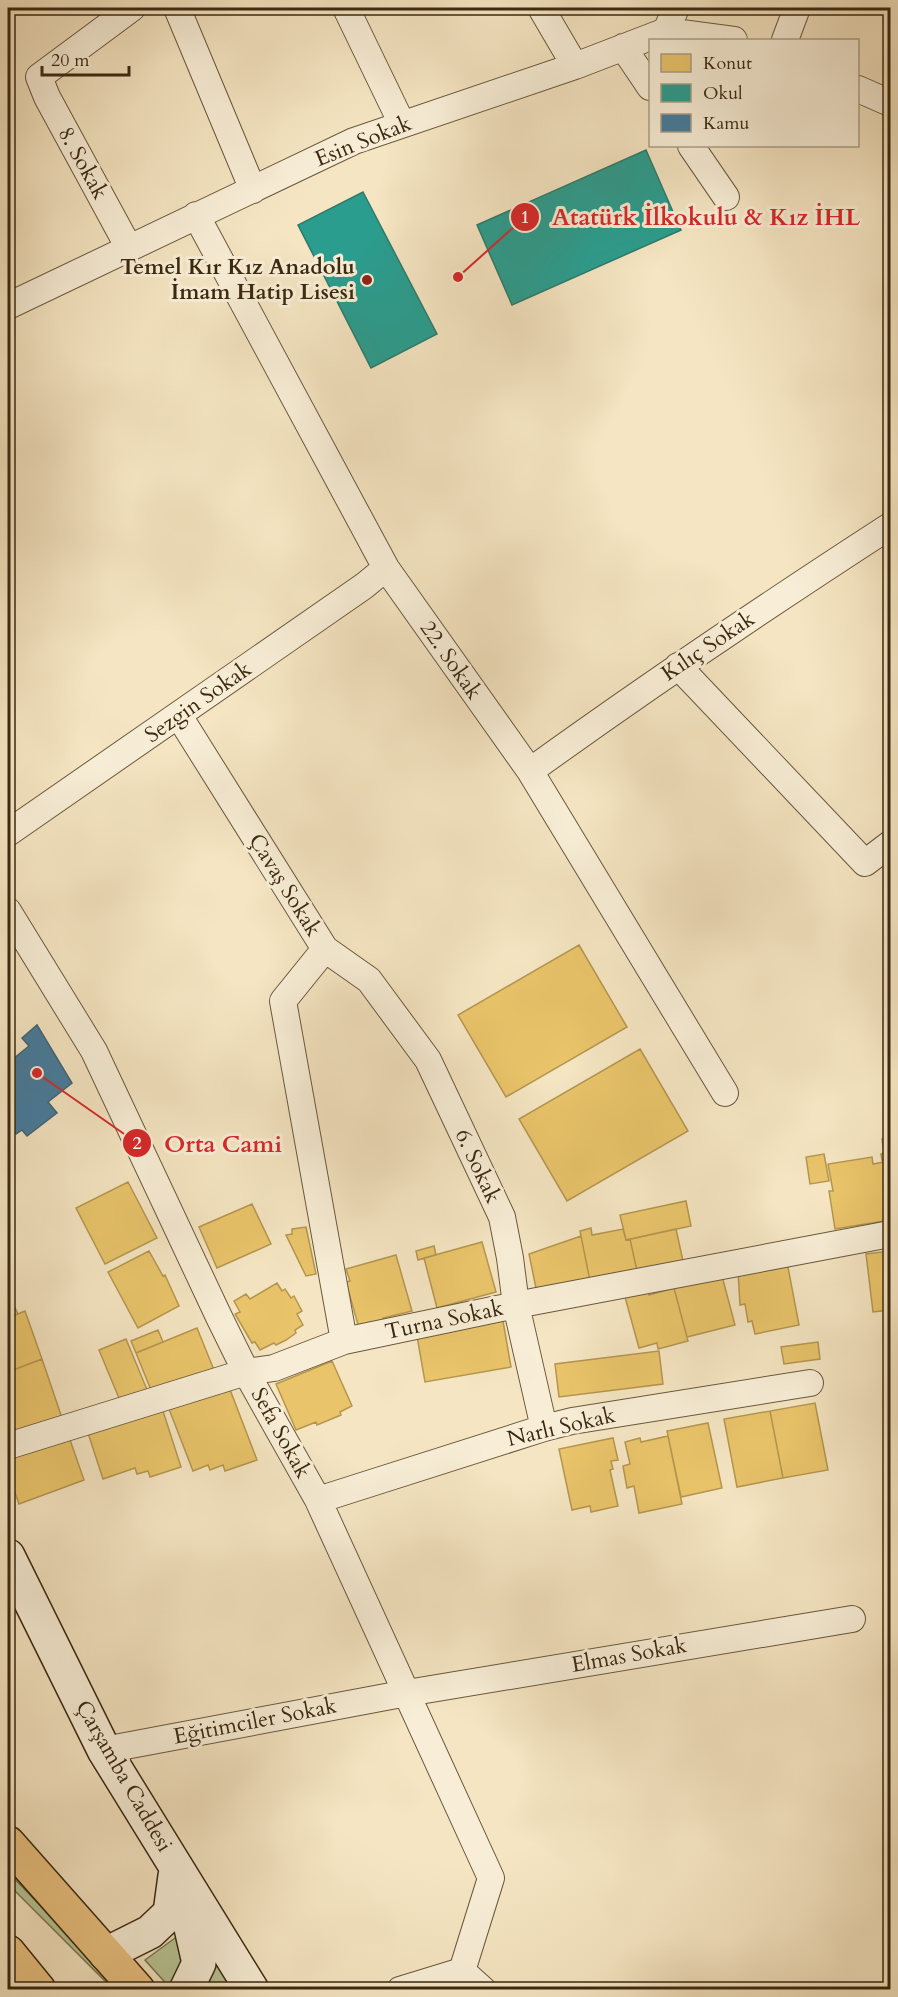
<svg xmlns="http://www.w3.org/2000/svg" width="898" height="1997" viewBox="0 0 898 1997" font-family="Cardo,serif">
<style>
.green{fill:#b8c596;stroke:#797753;stroke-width:1.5}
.homes{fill:#e9c46a;stroke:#b4964f;stroke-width:1.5}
.schools{fill:#2a9d8f;stroke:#2f7a69;stroke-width:1.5}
.public{fill:#457b9d;stroke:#426273;stroke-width:1.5}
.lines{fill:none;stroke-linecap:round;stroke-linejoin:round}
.minor-casing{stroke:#69583c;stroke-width:28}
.secondary-casing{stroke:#3a2910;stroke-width:36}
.trunk-casing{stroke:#3a2910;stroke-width:36}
.minor{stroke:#f8eed7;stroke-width:26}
.secondary{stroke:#f8eed7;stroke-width:33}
.trunk{stroke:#eac281;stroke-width:33}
.poi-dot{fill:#8f2418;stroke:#f8eed7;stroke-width:2}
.labels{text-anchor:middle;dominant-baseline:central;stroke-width:6;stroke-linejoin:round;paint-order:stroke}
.street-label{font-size:22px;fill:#3a2910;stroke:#f8eed7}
.poi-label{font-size:22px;font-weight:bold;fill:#3a2910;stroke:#f8eed7;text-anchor:end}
.leader{fill:none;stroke:#d62828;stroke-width:2}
.callout-dot{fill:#d62828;stroke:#f8eed7;stroke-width:2}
.mark-label{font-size:18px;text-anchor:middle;font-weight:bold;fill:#fff}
.callout-label{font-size:24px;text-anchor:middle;font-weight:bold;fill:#d62828;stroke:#f8eed7;stroke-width:6;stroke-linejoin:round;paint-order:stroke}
</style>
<rect width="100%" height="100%" fill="#f5e5c2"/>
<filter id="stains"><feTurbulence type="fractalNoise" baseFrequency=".00333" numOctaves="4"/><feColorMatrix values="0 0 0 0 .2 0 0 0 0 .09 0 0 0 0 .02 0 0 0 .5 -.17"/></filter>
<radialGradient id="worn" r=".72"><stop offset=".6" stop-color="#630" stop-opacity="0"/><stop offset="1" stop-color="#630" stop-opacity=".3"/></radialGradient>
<path class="green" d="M8 1872 110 1978 107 1983 8 1884Z
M217 1926 242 1989H201Z
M190 1927 187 1960 171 1989 145 1960Z"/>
<path class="homes" d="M579 945 627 1027 506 1097 458 1015Z
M640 1049 688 1131 567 1201 519 1119Z
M887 1138 890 1153V1165L887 1166 886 1159 882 1160 881 1154 884 1153 882 1139Z
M824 1154 829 1181 810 1184 806 1157Z
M872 1157 873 1164 884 1162 885 1170 890 1169V1220L835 1229 829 1191H833L828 1164Z
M128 1182 157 1238 105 1264 76 1208Z
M686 1201 691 1226 626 1240 620 1215Z
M252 1204 271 1244 217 1268 199 1227Z
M306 1227 316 1274 306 1276 286 1235 292 1234V1229Z
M591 1228 592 1235 623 1229 626 1240 630 1239 637 1271 590 1281 580 1231Z
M676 1229 683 1261 637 1271 630 1239Z
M581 1236 590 1281 537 1293 529 1254Z
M482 1242 496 1292 437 1308 424 1258Z
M434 1246 436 1255 418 1260 416 1251Z
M149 1251 163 1276 165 1275 179 1306 138 1328 108 1272Z
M890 1251V1310L873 1312 866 1254Z
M396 1255 412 1311 383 1318 384 1321 359 1328 346 1282 350 1281 346 1269Z
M787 1262 799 1325 755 1334 752 1321 748 1322 745 1304 740 1305 738 1271Z
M722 1276 735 1325 687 1337 674 1288Z
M277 1283 282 1291 285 1289 291 1298 294 1296 302 1311 297 1314 303 1325 295 1330 296 1333 286 1340 276 1345 274 1343 260 1350 255 1342 252 1343 235 1314 240 1312 234 1301 246 1294 250 1299Z
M674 1288 688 1341 658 1349 657 1343 639 1348 625 1297 649 1291V1295Z
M8 1293 18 1314 8 1318Z
M25 1311 42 1359 8 1372V1318Z
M503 1321 511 1367 425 1382 417 1336Z
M197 1328 214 1370 153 1395 136 1353Z
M158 1330 163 1342 136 1353 131 1341Z
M126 1339 148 1392 121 1403 99 1350Z
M818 1342 820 1359 784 1364 781 1347Z
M659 1351 663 1384 559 1397 555 1364Z
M42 1359 62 1418 8 1436V1372Z
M332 1361 352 1406 340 1412 341 1415 317 1425 316 1422 296 1430 276 1384Z
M229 1387 257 1460 225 1471 223 1465 210 1470 208 1465 193 1471 169 1409Z
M815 1403 828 1470 783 1478 770 1411Z
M162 1408 181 1467 150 1477 148 1471 137 1474 135 1468 103 1479 88 1433Z
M770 1411 783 1478 737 1487 724 1419Z
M708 1423 722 1488 681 1497 667 1431Z
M68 1434 84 1480 19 1504 8 1472V1456Z
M668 1436 682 1504 639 1513 634 1486 627 1488 623 1466 630 1464 625 1442 640 1438 641 1442Z
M613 1438 618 1460 611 1461 613 1469 610 1470 618 1506 591 1512 590 1506 572 1510 559 1449Z"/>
<path class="schools" d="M646 150 681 230 512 305 477 225Z
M363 192 437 334 371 368 298 225Z"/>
<path class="public" d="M37 1025 72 1083 48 1102 57 1113 27 1136 22 1130 16 1134 10 1127 8 1129V1063L29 1046 22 1038Z"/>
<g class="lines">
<defs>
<path id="minor" d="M177 8 253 190
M346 8 402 124
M541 8 575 66
M666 31 676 8
M785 40 797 8
M623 47 650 87
M858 89 890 103
M691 146 726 197
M196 215 386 568 530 771 725 1093
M129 248 47 97 39 77 132 8
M8 306 354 141 575 66 666 31 734 40
M678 666 865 863 890 844
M179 716 325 949 283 1001 344 1341
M530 771C648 686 768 605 890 526
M8 833 364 586 386 568
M8 911 94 1051 219 1317 246 1372 318 1500 491 1878 462 1971
M325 949 369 980 428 1060 502 1217 510 1258 516 1305 544 1428
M8 1446 246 1372 274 1368 344 1341 516 1305 890 1234
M318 1500 544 1428 572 1421 810 1383
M104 1750 407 1693 852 1619
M400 1990 462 1971 483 1990"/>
<path id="secondary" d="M8 1556 104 1750 252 1990
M183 1893 199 1963 186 1990
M106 1954 150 1932 170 1913 175 1876"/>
<path id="trunk" d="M8 1843 138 1990
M8 1952 39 1990"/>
</defs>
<use href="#minor" class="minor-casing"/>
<use href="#secondary" class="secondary-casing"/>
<use href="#trunk" class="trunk-casing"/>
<use href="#minor" class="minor"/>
<use href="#secondary" class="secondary"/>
<use href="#trunk" class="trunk"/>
</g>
<circle class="poi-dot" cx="367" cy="280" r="6"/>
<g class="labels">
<g class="street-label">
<text transform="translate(363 141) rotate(-22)">Esin Sokak</text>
<text transform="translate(83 163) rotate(61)">8. Sokak</text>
<text transform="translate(708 646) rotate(-34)">Kılıç Sokak</text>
<text transform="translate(451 660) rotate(55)">22. Sokak</text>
<text transform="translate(198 702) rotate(-35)">Sezgin Sokak</text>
<text transform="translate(285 885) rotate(58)">Çavaş Sokak</text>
<text transform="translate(478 1166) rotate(65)">6. Sokak</text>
<text transform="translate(444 1320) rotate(-12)">Turna Sokak</text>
<text transform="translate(561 1427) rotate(-13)">Narlı Sokak</text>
<text transform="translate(281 1433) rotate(61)">Sefa Sokak</text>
<text transform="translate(629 1655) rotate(-10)">Elmas Sokak</text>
<text transform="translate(255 1721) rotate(-11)">Eğitimciler Sokak</text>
<text transform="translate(124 1776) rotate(60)">Çarşamba Caddesi</text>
</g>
<g class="poi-label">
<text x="355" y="267">Temel Kır Kız Anadolu<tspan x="355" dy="25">İmam Hatip Lisesi</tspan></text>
</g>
</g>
<path class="leader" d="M458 277L525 217M37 1073L137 1143"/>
<g class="callout-dot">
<circle cx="458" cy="277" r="6"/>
<circle cx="37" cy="1073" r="6"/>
<circle cx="525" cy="217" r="15"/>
<circle cx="137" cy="1143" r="15"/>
</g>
<g class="mark-label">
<text x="525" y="223">1</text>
<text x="137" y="1149">2</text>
</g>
<g class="callout-label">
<text x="706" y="225">Atatürk İlkokulu &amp; Kız İHL</text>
<text x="223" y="1152">Orta Cami</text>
</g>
<rect width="898" height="1997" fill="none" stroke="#f5e5c2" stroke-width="30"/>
<rect x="9" y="9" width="880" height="1979" fill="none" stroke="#3a2910" stroke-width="3"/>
<rect x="15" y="15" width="868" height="1967" fill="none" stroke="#3a2910" stroke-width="1.5"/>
<rect x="649" y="39" width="210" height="108" fill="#f8eed7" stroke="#ac9f87" stroke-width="1.5"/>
<rect x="661" y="54" width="30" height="18" fill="#e9c46a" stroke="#ac9f87" stroke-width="1.5"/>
<text x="703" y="69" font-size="18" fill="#3a2910">Konut</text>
<rect x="661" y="84" width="30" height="18" fill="#2a9d8f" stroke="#ac9f87" stroke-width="1.5"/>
<text x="703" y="99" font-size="18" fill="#3a2910">Okul</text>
<rect x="661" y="114" width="30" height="18" fill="#457b9d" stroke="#ac9f87" stroke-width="1.5"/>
<text x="703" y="129" font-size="18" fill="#3a2910">Kamu</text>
<path d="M42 66v9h87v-9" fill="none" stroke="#3a2910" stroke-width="3"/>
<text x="51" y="66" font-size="18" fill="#3a2910" stroke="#f8eed7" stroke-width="4.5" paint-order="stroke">20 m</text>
<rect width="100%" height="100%" filter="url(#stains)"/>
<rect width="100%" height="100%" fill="url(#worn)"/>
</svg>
